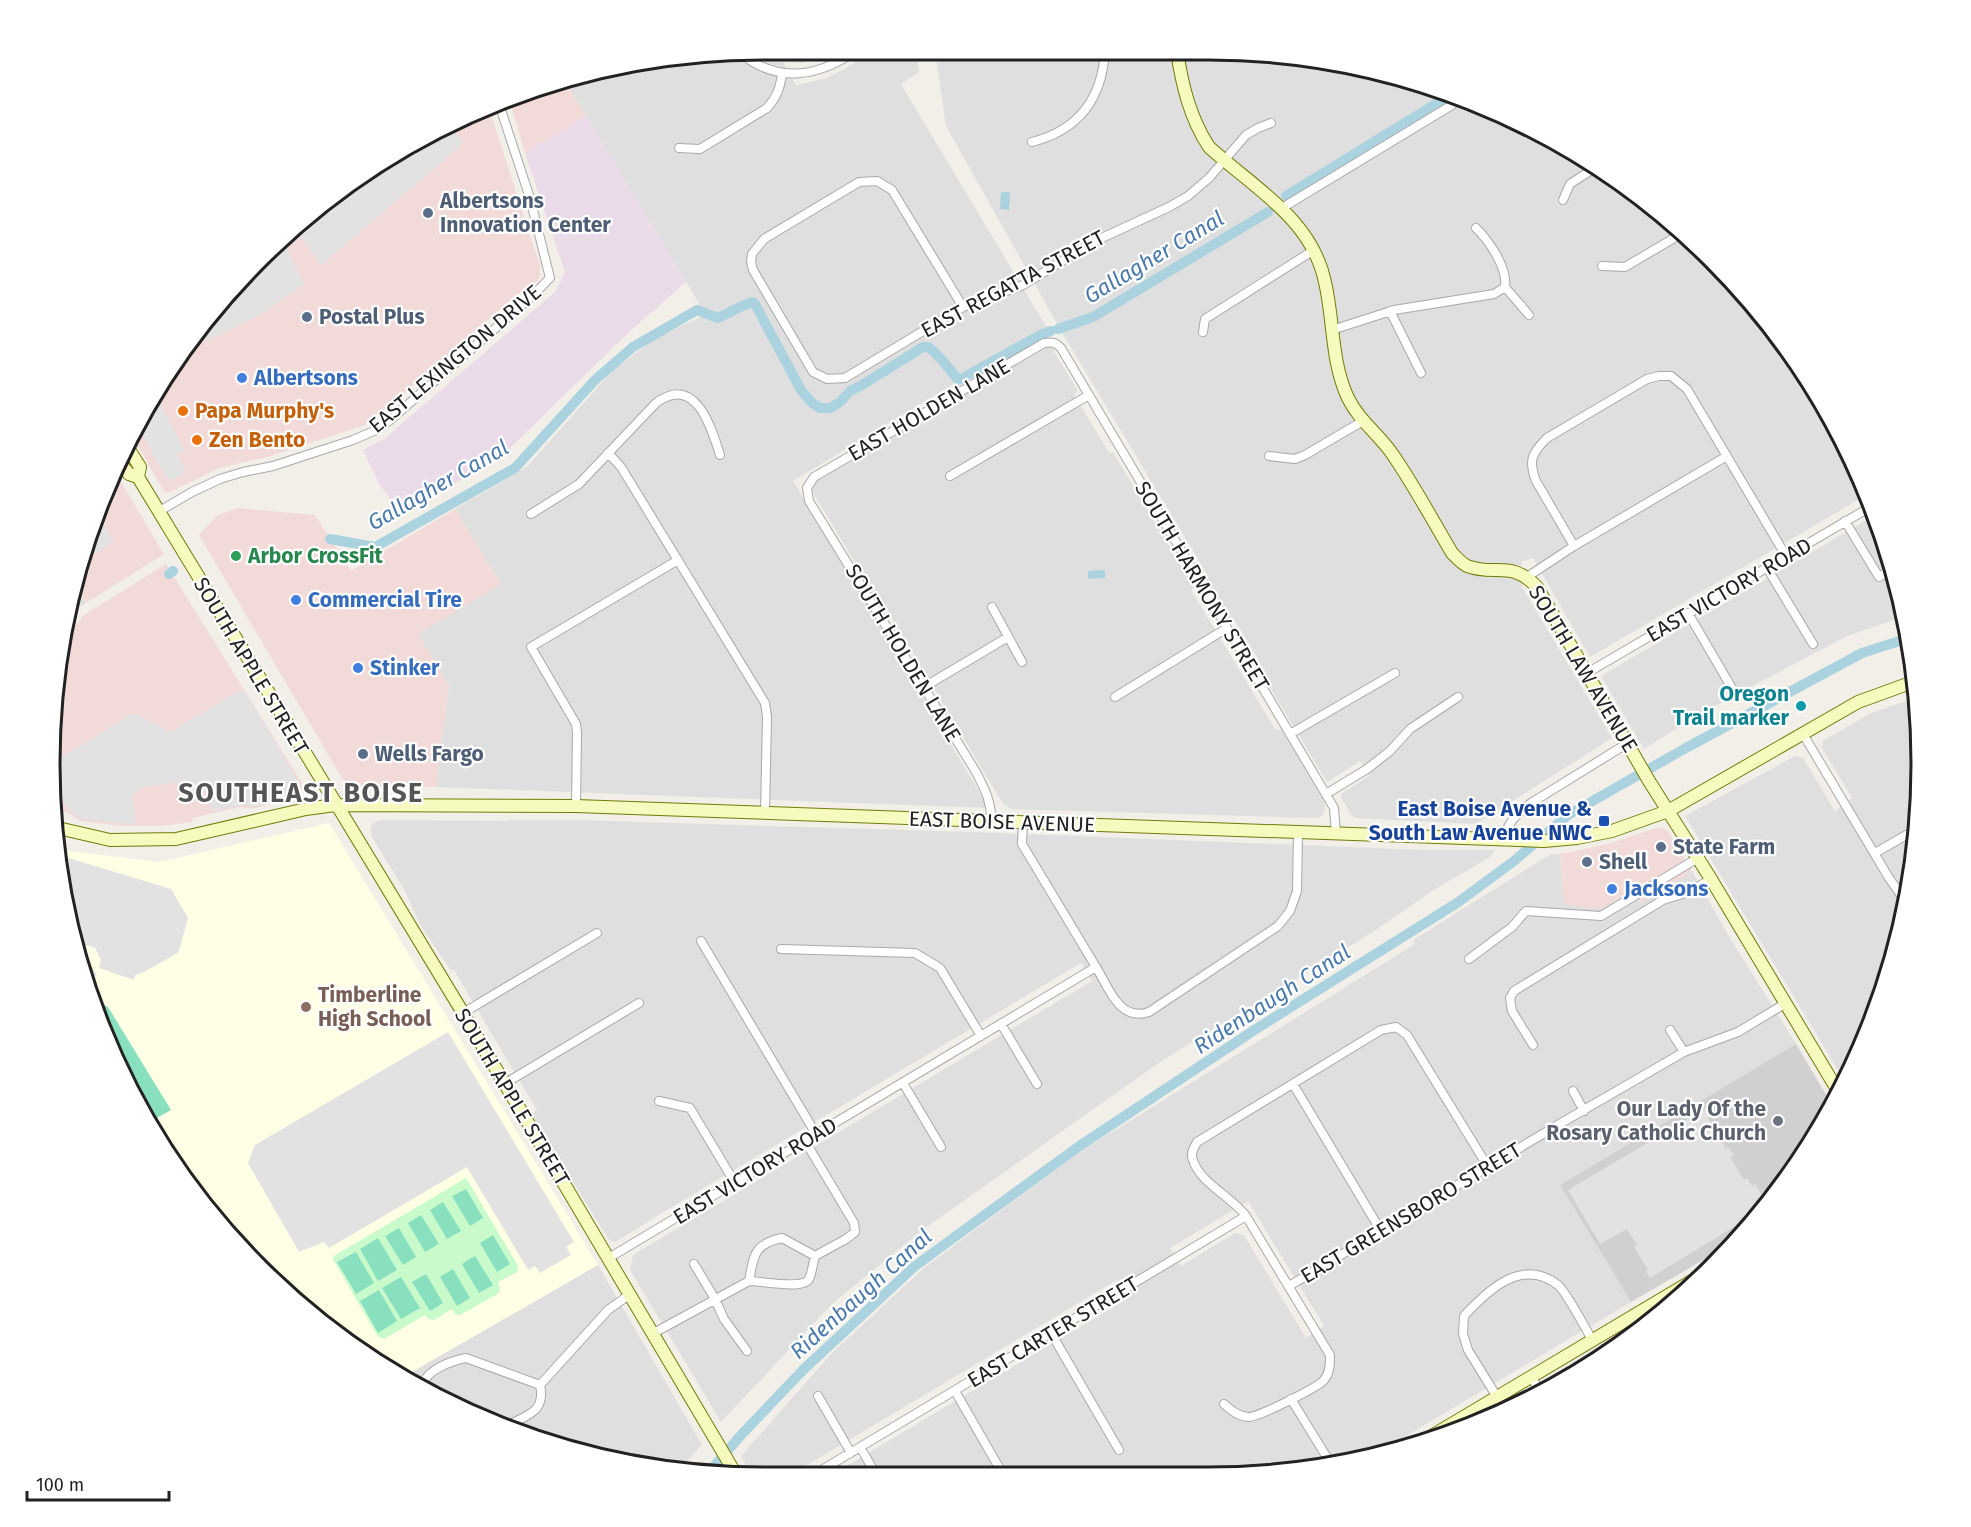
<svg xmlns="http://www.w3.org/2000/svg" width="1971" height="1527" viewBox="0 0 1971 1527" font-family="'Fira Sans',sans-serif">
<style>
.residential{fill:#e0dfdf;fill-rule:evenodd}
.commercial{fill:#f2dad9}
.industrial{fill:#ebdbe8}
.education{fill:#ffffe5}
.religious{fill:#d0d0d0}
.park{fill:#c8facc}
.pitch{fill:#88e0be}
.parking{fill:#e2e2e2}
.water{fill:#aad3df}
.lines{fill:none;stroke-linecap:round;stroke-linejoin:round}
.canal{stroke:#aad3df;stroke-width:10}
.street-casing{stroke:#a9a9a9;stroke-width:10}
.secondary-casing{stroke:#707d05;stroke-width:14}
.street{stroke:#fff;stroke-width:8}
.secondary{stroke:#f7fabf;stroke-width:12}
.service-dot{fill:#5c6f8a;stroke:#fff;stroke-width:2}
.shop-dot{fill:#3f7fe0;stroke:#fff;stroke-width:2}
.food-dot{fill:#e8710a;stroke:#fff;stroke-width:2}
.leisure-dot{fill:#2e9e5b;stroke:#fff;stroke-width:2}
.culture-dot{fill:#0f9aa8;stroke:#fff;stroke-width:2}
.transit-dot{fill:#1a4fb4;stroke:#fff;stroke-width:2}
.education-dot{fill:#8d6e63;stroke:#fff;stroke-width:2}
.worship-dot{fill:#6b7280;stroke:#fff;stroke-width:2}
.labels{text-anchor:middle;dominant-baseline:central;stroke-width:4.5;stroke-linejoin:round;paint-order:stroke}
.service-label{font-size:21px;font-weight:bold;fill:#4e5e75;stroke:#fff;text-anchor:start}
.street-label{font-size:21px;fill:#222;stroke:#fff}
.shop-label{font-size:21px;font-weight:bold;fill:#366cbe;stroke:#fff;text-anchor:start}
.food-label{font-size:21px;font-weight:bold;fill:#c56008;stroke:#fff;text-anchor:start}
.leisure-label{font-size:21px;font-weight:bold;fill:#27864d;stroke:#fff;text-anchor:start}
.culture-label{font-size:21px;font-weight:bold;fill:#0d838f;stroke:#fff;text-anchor:end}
.transit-label{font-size:21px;font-weight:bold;fill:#164399;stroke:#fff;text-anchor:end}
.education-label{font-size:21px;font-weight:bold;fill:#785e54;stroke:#fff;text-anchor:start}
.worship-label{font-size:21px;font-weight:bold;fill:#5b616d;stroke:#fff;text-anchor:end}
.water-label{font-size:22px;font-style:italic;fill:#4a7aab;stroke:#fff}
.district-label{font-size:27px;font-weight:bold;letter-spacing:1.5px;fill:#555;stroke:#fff}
.rim{fill:none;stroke:#222;stroke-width:3}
</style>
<rect width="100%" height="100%" fill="#f2efe9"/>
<path class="residential" d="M763 50H834L819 58 802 63 783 62 796 85 827 78 853 64 872 50H914L917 56 919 72 901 84 1047 328 793 481 989 808 436 787 449 685 417 634 501 584 455 509 528 466 612 371 660 335 706 315 564 80 578 74Z
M935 50 1254 51 1437 87 1564 145 1642 197 1744 292 1801 367 1868 494 1590 657 1533 558 1521 562 1522 587 1612 738 1476 824 1356 818 1351 815 1341 797V794L1369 776 1360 761 1327 782 1257 666 1261 663 1233 618 1229 619 1203 576 1207 574 1064 336 946 126Z
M1050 345 1078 391 1074 394 1109 453 1113 452 1194 588 1191 590 1275 729 1282 730 1325 803 1324 813 1320 817 1315 818 1011 809 1003 804 876 591 873 592 809 486Z
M1875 515 1905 616 1847 636 1696 716 1644 749 1601 676Z
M73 581 86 603 70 611Z
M1915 698 1921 764 1908 903 1867 1037 1844 1080 1685 816 1795 756 1803 758 1835 811 1852 798 1822 748 1823 741 1871 713Z
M380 820 507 821 508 820H577L1004 833 1422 850H1495L1490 857 1432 891 1373 932 1163 1060 921 1231 833 1303 721 1422 630 1270 633 1255 1092 981 1081 963 665 1211 619 1240 614 1242 609 1240 531 1114 537 1110 454 970 451 971 421 926 406 893 371 835V825Z
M1551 854H1560L1564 904 1633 890 1640 902 1692 871 1727 933 1796 1044 1560 1185 1631 1302 1376 1454 1300 1471H838L1127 1299 1117 1280 797 1471H749L741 1456 831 1354 924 1268 1078 1153 1415 944 1413 940ZM1248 1201 1324 1326 1306 1338 1244 1235 1235 1233 1181 1266 1170 1248Z
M598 1265 702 1445 678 1471H670L534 1439 405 1376Z
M1645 1324 1604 1357 1514 1401Z"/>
<path class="commercial" d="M564 80 586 116 525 153 510 102Z
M490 111 540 266V276L537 281 515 296 402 395 365 425 267 457 219 468 170 492H166L163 490 133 437 145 407 258 259 406 145Z
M117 475 164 554 86 603 74 579Z
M237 508 315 515 351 571 455 509 501 584 418 634 449 685 436 787 357 788 346 785 199 535 216 516Z
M166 564 302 783 299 796 251 809 240 807 193 818 192 822 162 826H122L80 821 68 813 56 809 50 764 67 633 73 630 84 615Z
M1656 828H1662L1668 831 1692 871 1640 903 1633 890 1600 909 1564 904 1560 854 1608 844Z"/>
<path class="industrial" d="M586 116 686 282 629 332 509 449 473 474 399 511 378 482 363 450 384 439 555 292 565 272 525 153Z"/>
<path class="education" d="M329 823 598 1265 405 1376 367 1357 258 1268 170 1160 123 1079 74 949 61 850 159 862Z"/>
<path class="religious" d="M1796 1044 1831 1103 1801 1160 1734 1242 1631 1302 1560 1185Z"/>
<path class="park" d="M466 1178 518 1266 517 1272 498 1282 500 1288 499 1293 460 1315 455 1314 452 1309 434 1320 428 1319 425 1315 384 1339 378 1337 333 1259 334 1256Z"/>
<path class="pitch" d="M93 999 108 1007 171 1110 148 1123 123 1079Z
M466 1189 483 1218 470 1226 452 1196Z
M443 1202 461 1231 447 1239 430 1210Z
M421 1215 439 1244 425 1252 408 1223Z
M399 1228 416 1257 403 1265 385 1236Z
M493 1235 510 1264 497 1272 480 1243Z
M378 1238 397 1270 378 1281 360 1249Z
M356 1252 374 1283 356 1294 337 1262Z
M475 1256 493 1285 479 1293 462 1264Z
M453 1269 470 1298 457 1306 440 1277Z
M426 1274 443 1303 430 1311 412 1282Z
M401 1277 420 1308 401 1319 382 1288Z
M379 1290 397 1321 378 1333 360 1301Z"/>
<path class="parking" d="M450 127 464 143 321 265 296 230 406 145Z
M283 240 304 284 262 314 189 349 258 259Z
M155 394 185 451 177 455 186 472 169 481 137 426 145 407Z
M99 518 114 542 81 562Z
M241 690 246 693 299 782 293 786 296 792 285 799 252 807 240 805 213 811 206 792 180 782 143 787 132 796 136 824 117 823 81 819 73 814 53 787 50 765 133 713 170 732Z
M62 856 171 889 188 918 179 951 176 954 142 973 135 975 134 980 99 968 101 960 95 948 73 941Z
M90 964 97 975 86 981 82 969Z
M448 1032 574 1242 566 1247 571 1255 540 1273 535 1266 528 1270 467 1167 329 1248 324 1242 299 1252 248 1163 255 1145Z
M1710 1106 1714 1114 1708 1118 1726 1149 1729 1148 1734 1155 1730 1157 1744 1180 1747 1178 1752 1186 1755 1184 1765 1200 1772 1196 1757 1213 1650 1278 1646 1271 1648 1270 1634 1247 1637 1245 1627 1229 1600 1244 1568 1190Z"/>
<path class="water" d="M1001 192H1010L1009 210 1000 209Z
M1105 570V578L1088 579V571Z"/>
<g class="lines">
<path class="canal" d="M1286 196 1452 94
M1058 329 1093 317 1268 212
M330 539 375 547 515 468 595 380 633 347 697 310 718 318 742 306 753 302 755 304 801 390 811 402 820 408H830L840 402 850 391 862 385 923 347H928C940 355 949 370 959 380L1040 335 1051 331
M169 574 173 571
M710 1471 742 1434 804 1369 915 1266 1078 1147 1256 1029 1457 903 1514 861 1568 815 1684 749 1862 653 1909 638"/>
<defs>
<path id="street" d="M740 53C778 84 819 77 857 50
M1032 142C1079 130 1102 99 1105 51
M679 148 700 149 767 108C777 97 780 88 782 74
M1563 200 1570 184 1596 167
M1282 208 1452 105
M1602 266 1625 267 1681 234
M1505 287 1529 315
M963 307 892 190 877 181 859 182 764 239 752 254 751 262 753 270 813 372 827 379 845 378 963 307 1023 285 1093 242 1169 207 1188 196 1209 178 1246 135 1258 128 1271 123
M1390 311 1421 373
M1332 330 1394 310 1494 294 1505 287C1508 268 1489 241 1476 228
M1203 332 1205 319 1314 250
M608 453 621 467 765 703 767 717 765 814
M1269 456 1295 459 1305 455 1363 421
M950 476 1089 395
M158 512 192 492 220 479 243 472 273 466 353 440 376 430 389 421 529 299 550 278 530 198 500 107
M531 514 579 484 656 403C695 374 711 426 720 455
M1845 521 1879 577 1891 570
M1574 546 1536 481C1528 460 1532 453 1547 438L1647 379 1659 376H1671L1687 389 1786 556
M1767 568 1813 644
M1527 577 1574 546 1727 456
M992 607 1022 662
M1688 613 1733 690
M1587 673 1872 506
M924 687 1008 637
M1115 697 1227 628
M1290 734 1395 673
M1803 734 1889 878 1901 895 1908 901
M1326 794 1367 769 1390 751 1410 729 1458 697
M576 806 577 733 576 724 531 647 678 560
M991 821C992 802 984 788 976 772L809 501 807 488 814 477 1044 343C1052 342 1055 342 1061 348L1334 808 1336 834
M1023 822 1022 844 1096 967
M1503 839C1509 821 1516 815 1531 803L1628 743
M1875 853 1915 830
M1897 938V937
M701 941 816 1134
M781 949 915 953 940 968 981 1036
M1469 959 1512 927 1526 911 1601 916 1698 858
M463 1013 597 933
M1001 1024 1037 1084
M1670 1030 1684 1052
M1533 1045 1512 1011 1510 998 1514 991 1663 900 1689 892 1711 879
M903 1083 941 1147
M504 1084 639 1003
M1293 1084 1381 1231
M1573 1091 1584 1111
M659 1101 690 1108 735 1183
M607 1259 1096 967C1109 988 1119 1022 1149 1012L1278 926 1290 911 1297 891 1298 833
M694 1264 715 1299 724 1319 747 1351
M749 1281C754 1256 753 1244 782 1238L815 1256
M1289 1286 1556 1126 1684 1052 1738 1032 1786 1003
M1051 1333 1119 1450
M652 1334 749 1281C762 1281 803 1290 809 1279 812 1273 813 1263 815 1256L846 1239 855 1232 854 1223 805 1141
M1531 1377 1539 1389
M422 1385C428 1369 451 1361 466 1358L540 1385C546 1412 527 1415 507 1426
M540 1385 608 1310 629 1295
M955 1391 1001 1471
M818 1396 851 1453
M1497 1397 1468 1350 1463 1334 1464 1316C1488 1290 1522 1257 1558 1285 1566 1292 1586 1329 1592 1340
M1291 1399 1331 1464
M1224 1404C1232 1411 1238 1416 1248 1417 1257 1418 1316 1388 1323 1381 1330 1374 1330 1364 1330 1355L1246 1216C1233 1198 1199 1182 1193 1160 1190 1153 1194 1148 1197 1142L1381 1030 1396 1027 1407 1035 1488 1167
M860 1447 874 1471
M820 1471 1246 1216"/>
<path id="secondary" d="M1177 51C1182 85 1190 118 1209 147 1254 188 1312 219 1325 282 1334 321 1331 362 1348 398 1359 421 1380 435 1393 455 1415 487 1433 521 1452 553 1456 557 1461 563 1467 566 1496 577 1510 559 1537 587L1649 781 1711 879 1838 1091
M128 448 140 467 138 477
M121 464 129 474 138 477 463 1013 734 1471
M58 828 110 840 176 839 306 809 335 805 576 806 1544 841 1577 838 1612 831 1668 811 1858 702 1913 682
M1420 1443 1712 1269"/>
</defs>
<use href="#street" class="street-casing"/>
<use href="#secondary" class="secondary-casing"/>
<use href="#street" class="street"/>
<use href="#secondary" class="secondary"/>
</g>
<g class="service-dot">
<circle cx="428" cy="213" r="6"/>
<circle cx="307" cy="317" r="6"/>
<circle cx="363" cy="754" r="6"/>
<circle cx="1661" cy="847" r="6"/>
<circle cx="1587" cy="862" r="6"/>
</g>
<g class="shop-dot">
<circle cx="242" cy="378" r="6"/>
<circle cx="296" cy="600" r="6"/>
<circle cx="358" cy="668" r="6"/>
<circle cx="1612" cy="889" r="6"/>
</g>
<g class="food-dot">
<circle cx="183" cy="411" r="6"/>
<circle cx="197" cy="440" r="6"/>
</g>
<circle class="leisure-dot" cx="236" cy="556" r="6"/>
<circle class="culture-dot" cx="1801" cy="706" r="6"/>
<rect class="transit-dot" x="1598" y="815" width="12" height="12" rx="3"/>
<circle class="education-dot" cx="306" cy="1007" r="6"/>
<circle class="worship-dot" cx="1778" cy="1121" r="6"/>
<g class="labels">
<g class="service-label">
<text x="440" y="201">Albertsons<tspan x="440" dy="24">Innovation Center</tspan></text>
<text x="319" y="317">Postal Plus</text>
<text x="375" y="754">Wells Fargo</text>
<text x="1673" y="847">State Farm</text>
<text x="1599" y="862">Shell</text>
</g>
<g class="street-label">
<text transform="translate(1013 284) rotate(-28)">EAST REGATTA STREET</text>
<text transform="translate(455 359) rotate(-40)">EAST LEXINGTON DRIVE</text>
<text transform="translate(929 410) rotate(-30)">EAST HOLDEN LANE</text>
<text transform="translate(1202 586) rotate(59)">SOUTH HARMONY STREET</text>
<text transform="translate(1729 590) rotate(-30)">EAST VICTORY ROAD</text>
<text transform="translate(903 653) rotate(59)">SOUTH HOLDEN LANE</text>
<text transform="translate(251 666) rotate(59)">SOUTH APPLE STREET</text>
<text transform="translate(1583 669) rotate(59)">SOUTH LAW AVENUE</text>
<text transform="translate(1002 822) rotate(2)">EAST BOISE AVENUE</text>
<text transform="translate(512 1097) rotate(59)">SOUTH APPLE STREET</text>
<text transform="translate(755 1171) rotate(-31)">EAST VICTORY ROAD</text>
<text transform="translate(1411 1213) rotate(-31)">EAST GREENSBORO STREET</text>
<text transform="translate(1053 1332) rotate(-31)">EAST CARTER STREET</text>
</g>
<g class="shop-label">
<text x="254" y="378">Albertsons</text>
<text x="308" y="600">Commercial Tire</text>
<text x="370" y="668">Stinker</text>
<text x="1624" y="889">Jacksons</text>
</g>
<g class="food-label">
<text x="195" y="411">Papa Murphy's</text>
<text x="209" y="440">Zen Bento</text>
</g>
<g class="leisure-label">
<text x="248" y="556">Arbor CrossFit</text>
</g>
<g class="culture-label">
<text x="1789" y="694">Oregon<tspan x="1789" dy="24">Trail marker</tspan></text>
</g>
<g class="transit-label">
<text x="1592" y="809">East Boise Avenue &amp;<tspan x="1592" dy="24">South Law Avenue NWC</tspan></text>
</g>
<g class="education-label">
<text x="318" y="995">Timberline<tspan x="318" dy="24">High School</tspan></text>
</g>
<g class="worship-label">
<text x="1766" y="1109">Our Lady Of the<tspan x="1766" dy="24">Rosary Catholic Church</tspan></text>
</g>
<g class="water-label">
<text transform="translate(1154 257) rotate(-31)">Gallagher Canal</text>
<text transform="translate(438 485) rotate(-30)">Gallagher Canal</text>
<text transform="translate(1272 999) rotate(-33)">Ridenbaugh Canal</text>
<text transform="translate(861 1294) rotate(-42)">Ridenbaugh Canal</text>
</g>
<g class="district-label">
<text x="301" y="793">SOUTHEAST BOISE</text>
</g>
</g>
<path d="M0 0H1971V1527H0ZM763 60H1208A703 703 0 0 1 1911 763V764A703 703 0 0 1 1208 1467H763A703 703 0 0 1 60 764V763A703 703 0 0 1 763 60Z" fill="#fff" fill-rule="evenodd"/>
<path class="rim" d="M763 60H1208A703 703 0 0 1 1911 763V764A703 703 0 0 1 1208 1467H763A703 703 0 0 1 60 764V763A703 703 0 0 1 763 60Z"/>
<path d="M27 1491v9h142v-9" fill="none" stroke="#222222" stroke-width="3"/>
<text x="36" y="1491" font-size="18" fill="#222222" stroke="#ffffff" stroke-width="4.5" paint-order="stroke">100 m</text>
</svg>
